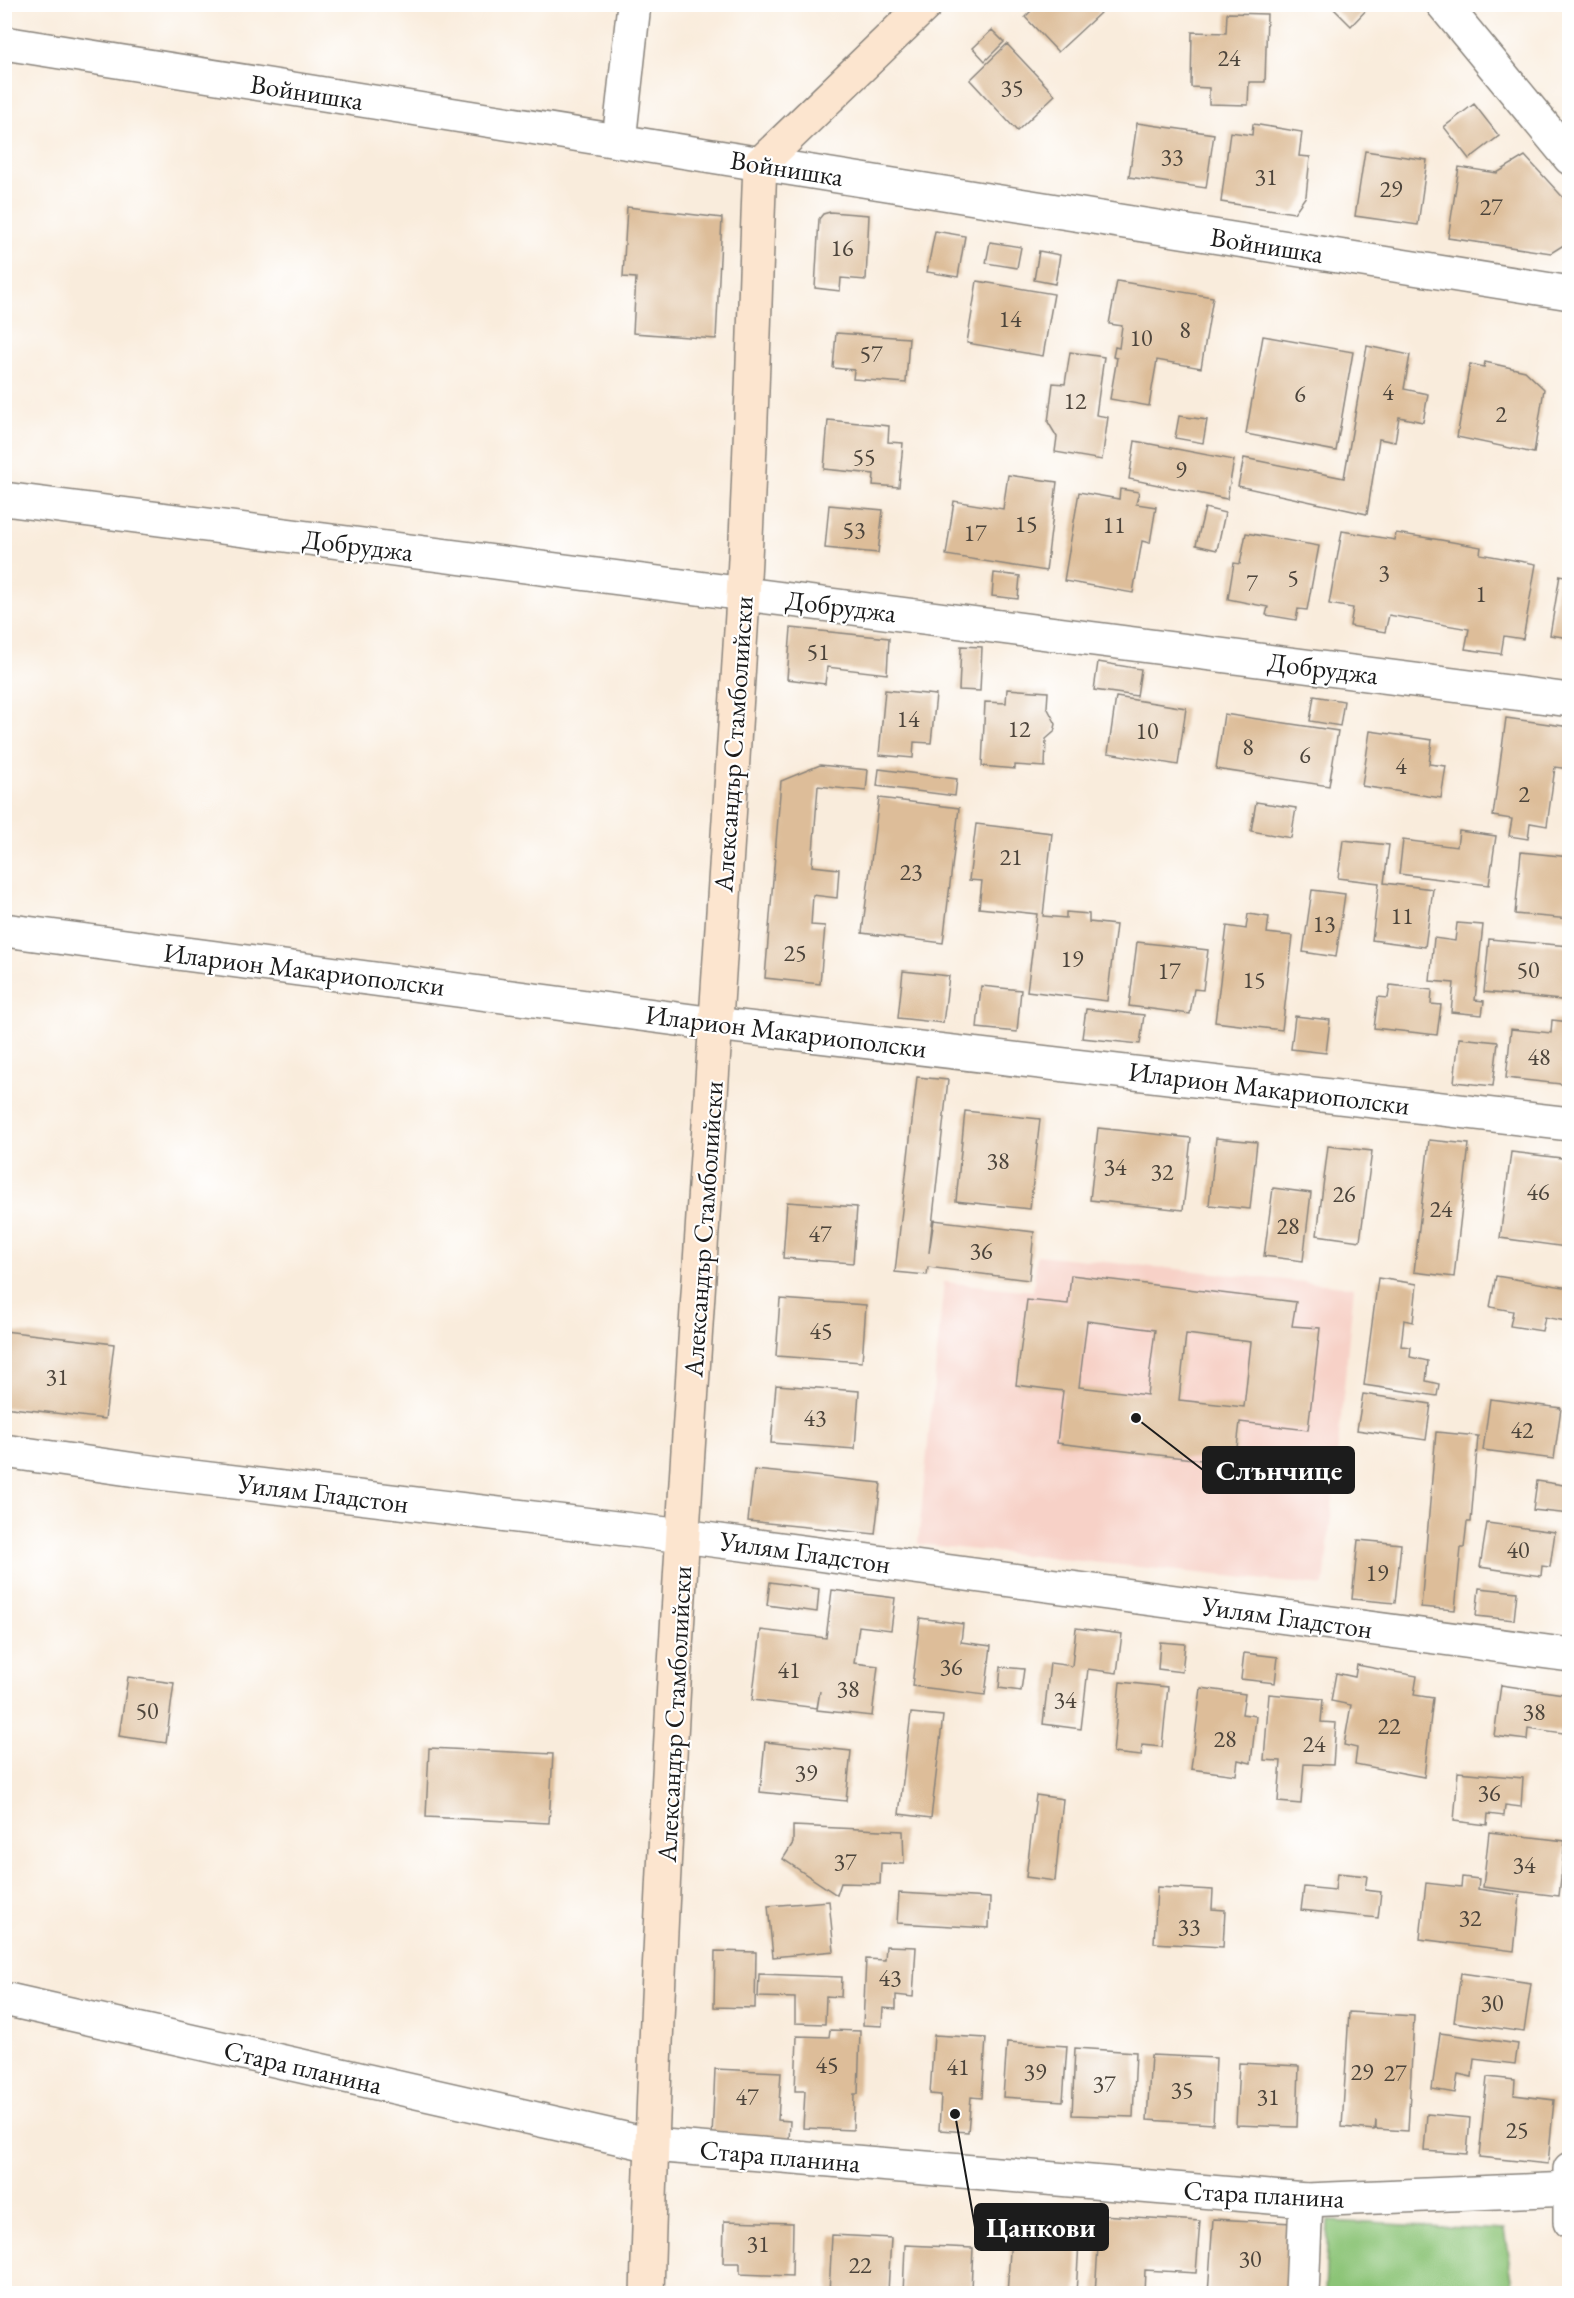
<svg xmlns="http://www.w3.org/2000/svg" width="1574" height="2298" viewBox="0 0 1574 2298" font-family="'EB Garamond',serif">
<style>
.built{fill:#f7d1c7}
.green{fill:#8cc477;stroke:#54704a;stroke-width:1.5}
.building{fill:#ddbd99;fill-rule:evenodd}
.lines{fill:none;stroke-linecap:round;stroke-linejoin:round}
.minor-casing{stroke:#8a847c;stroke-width:36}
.tertiary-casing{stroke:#8a847c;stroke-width:36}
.secondary-casing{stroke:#8a847c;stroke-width:36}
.minor{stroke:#fff;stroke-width:33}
.tertiary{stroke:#fff;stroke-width:33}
.secondary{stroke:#fce5cf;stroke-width:33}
.labels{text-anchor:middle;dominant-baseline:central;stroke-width:4.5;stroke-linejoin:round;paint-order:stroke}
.number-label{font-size:24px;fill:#4c443b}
.street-label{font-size:27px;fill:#1c1c1c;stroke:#fff}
.leader{fill:none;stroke:#1c1c1c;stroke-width:2}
.callout-dot{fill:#1c1c1c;stroke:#fff;stroke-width:2}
.callout{fill:#1c1c1c;stroke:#1c1c1c;stroke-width:2}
.callout-label{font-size:28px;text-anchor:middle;font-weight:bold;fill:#fff}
</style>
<rect width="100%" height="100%" fill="#fff"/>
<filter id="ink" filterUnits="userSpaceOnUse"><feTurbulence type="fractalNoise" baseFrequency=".0167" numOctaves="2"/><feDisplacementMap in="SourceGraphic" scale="12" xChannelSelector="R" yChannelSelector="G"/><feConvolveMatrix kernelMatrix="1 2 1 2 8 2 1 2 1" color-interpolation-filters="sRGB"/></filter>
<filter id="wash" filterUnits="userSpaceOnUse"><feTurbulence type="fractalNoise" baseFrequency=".008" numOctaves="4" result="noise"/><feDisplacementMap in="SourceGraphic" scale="24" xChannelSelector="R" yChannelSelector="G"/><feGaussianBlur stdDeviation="1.35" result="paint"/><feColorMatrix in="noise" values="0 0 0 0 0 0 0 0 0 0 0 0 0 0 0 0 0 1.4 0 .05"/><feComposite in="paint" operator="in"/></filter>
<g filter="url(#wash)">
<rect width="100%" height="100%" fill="#f9ecdc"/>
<path class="built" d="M1037 1255 1354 1287 1324 1586 918 1544 944 1282 1033 1291Z"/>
<path class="green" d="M1328 2221 1504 2230 1514 2293H1325Z"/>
<g id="blocks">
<path class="building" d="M1038 4H1095L1093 6 1100 13 1058 52 1025 17Z
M1337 4H1372L1351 26 1333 8Z
M1227 13 1267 14 1265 82H1249L1248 105 1209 104V88L1191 87 1192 32 1226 33Z
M992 30 1004 42 985 61 973 48Z
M1007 44 1055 95 1017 131 970 80Z
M1570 59V71L1563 62Z
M1474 104 1499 136 1469 159 1444 127Z
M1137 123 1214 134 1206 188 1129 177Z
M1253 124 1302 132 1299 156 1310 157 1306 196 1294 213 1221 202 1230 132 1252 135Z
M1365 151 1427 160 1418 225 1355 216Z
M1525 156 1570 205V241L1551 253 1448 238 1459 167 1497 173Z
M627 207 722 218 716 339 633 333 636 278 623 277Z
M830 212 869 215 866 280 841 278 840 291 815 288 819 219 823 214Z
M935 231 965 236 958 277 927 272Z
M990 242 1021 247 1017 268 986 263Z
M1039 251 1060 255 1055 284 1034 280Z
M977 281 1054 294 1043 356 967 343Z
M1117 281 1213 297 1201 368 1157 360 1149 406 1110 399 1117 358 1113 357 1115 347 1119 348 1122 326 1109 324Z
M836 333 909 338 906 383 853 379 854 370 833 368Z
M1263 336 1353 352 1336 451 1246 434Z
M1367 346 1410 355 1404 389 1428 394 1423 422 1399 417 1395 442 1379 439 1367 514 1238 486 1244 458 1344 478Z
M1070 352 1104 357 1096 415 1108 417 1102 460 1055 452 1057 437 1048 422 1053 383 1065 384Z
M1485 362 1525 371 1544 389 1534 453 1457 437 1470 364 1484 367Z
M1179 416 1207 420 1203 443 1175 438Z
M828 420 889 426 888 442 903 443 899 487 873 485 874 474 824 469Z
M1135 441 1234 460 1227 499 1129 479Z
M1008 475 1057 482 1046 571 946 555 954 501 1003 509Z
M1120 489 1139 492 1136 504 1156 507 1150 543 1142 541 1133 593 1064 581 1079 492 1119 499Z
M829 505 883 510 878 553 825 548Z
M1205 508 1225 513 1217 550 1196 545Z
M1342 531 1395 540 1396 533 1441 540 1481 547 1480 554 1536 564 1523 639 1504 636 1501 654 1465 649 1469 629 1389 615 1385 632 1350 626 1353 608 1329 604Z
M1246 533 1319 546 1307 610 1298 609 1296 620 1266 615 1268 607 1228 599 1234 563 1240 564Z
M994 573 1020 576 1018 599 992 596Z
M1560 575 1570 577V638L1550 635Z
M791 628 889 638 887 674 827 667 825 684 787 679Z
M961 646 982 647 980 691 959 690Z
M1098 662 1141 669 1137 696 1094 690Z
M1007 689 1048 692 1047 707 1056 724 1054 732 1046 739 1045 767 1015 765V769L982 766 985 702 1006 703Z
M885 690 936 695 931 743 914 742 913 758 879 755Z
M1314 696 1344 701 1340 726 1310 721Z
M1116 697 1186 708 1178 765 1108 753Z
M1224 714 1338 731 1329 786 1216 769Z
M1506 718 1570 727 1569 769 1555 767 1547 826 1530 823 1528 839 1509 836 1512 819 1493 816Z
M1370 731 1432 740 1429 764 1446 766 1441 798 1362 786Z
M820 765 868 770 866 791 818 786 812 866 839 869 837 898 813 895 811 925 825 926 820 984 765 978 781 781Z
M879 769 957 779 955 796 877 786Z
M879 798 959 808 943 943 862 933Z
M1256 802 1296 808 1291 838 1251 831Z
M976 824 1052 833 1043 916 1066 918V912L1089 914V922L1116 925 1107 1001 1027 991 1037 914 979 908 982 881 969 880Z
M1459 831 1496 836 1489 885 1399 874 1403 840 1457 847Z
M1343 840 1389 845 1384 883 1433 889 1425 947 1372 940 1379 883 1338 878Z
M1521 852 1570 857V919L1515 914Z
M1312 890 1345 894 1336 957 1303 952Z
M1248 914 1269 917 1267 933 1293 936 1282 1030 1215 1022 1227 926 1246 929Z
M1457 923 1483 925 1475 1000 1484 1001 1482 1015 1451 1012 1454 983 1430 981 1434 938 1455 941Z
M1489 939 1570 946V1001L1484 992Z
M1137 942 1208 950 1203 990 1194 989 1190 1014 1129 1006Z
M903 971 949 976 943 1023 898 1018Z
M1390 985 1432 990 1431 1004 1441 1005 1437 1035 1374 1028 1378 997 1388 998Z
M981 986 1021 990 1017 1032 977 1028Z
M1086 1009 1144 1015 1140 1044 1082 1038Z
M1295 1016 1330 1020 1326 1053 1291 1049Z
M1552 1020 1570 1022V1085L1506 1078 1511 1029 1551 1033Z
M1459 1038 1498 1042 1493 1086 1454 1082Z
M917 1077 948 1080 929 1253 934 1220 1034 1232 1029 1280 928 1267 927 1275 895 1272Z
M965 1111 1040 1119 1030 1209 956 1201Z
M1098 1128 1191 1138 1183 1210 1090 1200Z
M1216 1138 1257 1142 1250 1209 1209 1205Z
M1429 1140 1469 1144 1454 1277 1414 1272Z
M1328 1146 1372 1151 1360 1241 1317 1235Z
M1511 1152 1570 1159V1222L1566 1247 1500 1238Z
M1273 1188 1311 1193 1303 1261 1264 1256Z
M787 1202 857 1207 853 1263 783 1258Z
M1071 1275 1296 1302 1292 1326 1320 1328 1308 1430 1240 1422 1235 1464 1057 1443 1063 1391 1016 1385 1027 1300 1068 1304ZM1087 1321 1155 1330 1147 1395 1079 1387ZM1186 1334 1251 1342 1244 1407 1179 1400Z
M1496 1276 1570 1288 1566 1321 1545 1317 1542 1331 1510 1326 1513 1311 1490 1307Z
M1378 1278 1417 1284 1413 1322 1404 1320 1401 1346 1411 1347 1410 1357 1428 1361 1426 1381 1439 1384 1437 1396 1364 1385Z
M780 1299 866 1305 862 1362 776 1356Z
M4 1331 114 1344 105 1419 4 1407Z
M776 1385 859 1391 855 1449 771 1443Z
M1363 1394 1431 1404 1426 1440 1357 1430Z
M1490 1399 1561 1408 1554 1459 1483 1450Z
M1436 1432 1478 1436 1471 1522H1467L1464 1548H1461L1455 1610 1421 1607Z
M754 1470 881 1483 875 1534 748 1521Z
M1537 1481 1570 1486V1514L1533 1510Z
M1487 1523 1555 1532 1550 1567 1542 1566 1541 1576 1480 1567Z
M1358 1540 1401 1544 1395 1603 1352 1599Z
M770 1582 819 1589 817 1612 767 1605Z
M1479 1588 1517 1592 1514 1620 1476 1616Z
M832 1590 895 1598 891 1630 859 1626 854 1663 878 1666 872 1716 817 1710 820 1691 817 1708 752 1700 761 1630 826 1638Z
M920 1618 963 1624 961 1642 991 1646 985 1695 912 1686Z
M1076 1628 1122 1634 1117 1673 1088 1669 1081 1729 1043 1724 1050 1663 1072 1666Z
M1160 1642 1185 1644 1182 1672 1158 1669Z
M1244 1653 1278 1657 1275 1683 1241 1679Z
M1357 1665 1417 1676 1414 1695 1433 1698 1424 1777 1355 1764 1357 1748 1344 1745 1351 1705 1331 1701 1336 1673 1355 1677Z
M1001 1667 1024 1669 1021 1691 999 1688Z
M128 1677 174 1683 166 1743 119 1736Z
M1120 1682 1168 1687 1162 1747 1142 1745 1141 1756 1113 1753Z
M1501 1685 1570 1695V1734L1528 1728 1527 1740 1494 1736Z
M1201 1688 1245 1694 1242 1714 1256 1716 1251 1763 1238 1760 1236 1775 1191 1769Z
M1269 1694 1323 1699 1321 1722 1336 1723 1333 1765 1304 1764 1301 1804 1278 1802 1281 1761 1264 1760Z
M911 1713 943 1716 931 1818 899 1814Z
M765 1742 851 1751 846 1801 760 1792Z
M429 1748 553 1754 549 1823 426 1817Z
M1458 1772 1523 1778 1521 1807 1505 1805 1504 1816 1488 1814 1487 1825 1454 1821Z
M1036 1795 1063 1799 1055 1881 1026 1877Z
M793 1826 903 1831 904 1864 881 1863 880 1884 841 1883 837 1895 783 1859 793 1843Z
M1489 1832 1565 1841 1559 1896 1483 1887Z
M1337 1873 1367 1876 1365 1890 1381 1892 1378 1918 1301 1910 1304 1887 1335 1890Z
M1462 1877 1479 1879 1478 1889 1520 1895 1514 1951 1420 1939 1426 1883 1461 1887Z
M1157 1887 1213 1890 1212 1909 1225 1910 1223 1947 1154 1943Z
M899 1893 990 1898 989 1928 897 1923Z
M829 1901 834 1951 773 1957 768 1906Z
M886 1946 916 1947 913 1997 896 1995V2009L883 2008 882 2026 863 2025 866 1959 885 1960Z
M715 1951 756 1952 755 2008 714 2007Z
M1461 1973 1531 1983 1524 2032 1454 2022Z
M759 1974 842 1977 841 1997 826 1996 825 2024 795 2023V1998L758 1997Z
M1349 2012 1414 2016 1408 2131 1376 2129V2120L1375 2130 1342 2127Z
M830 2030 860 2031 858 2094H854L853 2130 803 2128 805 2091H795L797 2036 829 2037Z
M1440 2033 1518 2044 1515 2064 1474 2059 1472 2077 1458 2074 1455 2093 1432 2089Z
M934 2035 986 2038 982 2098 971 2097 968 2132 939 2130 941 2095 930 2094Z
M1007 2042 1067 2046 1063 2101 1003 2097Z
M1075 2048 1136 2052 1133 2117 1072 2115Z
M1151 2055 1216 2058 1213 2124 1147 2120Z
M1239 2063 1299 2066 1297 2127 1236 2125Z
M715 2069 781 2072 778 2120 790 2121 789 2141 712 2137Z
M1487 2077 1515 2080 1514 2095 1554 2100 1548 2164 1479 2157Z
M1427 2114 1470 2118 1467 2154 1424 2151Z
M1100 2215 1200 2221 1196 2273 1145 2270 1144 2294H1095Z
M1213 2219 1292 2223 1288 2294H1208Z
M724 2221 793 2223 792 2276 740 2274V2263H723Z
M832 2235 891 2238 888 2292 849 2290V2294H829Z
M1011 2237 1079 2242 1076 2294H1007Z
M905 2245 973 2248 971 2289H953V2294H903Z"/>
</g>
</g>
<g filter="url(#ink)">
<use href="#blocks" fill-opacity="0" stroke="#8a847c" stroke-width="1.5"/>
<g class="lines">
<defs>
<path id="minor" d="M1443 4 1570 158
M4 43 1570 293
M619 141 634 4
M4 499 1570 700
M4 930 715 1024 1570 1124
M4 1451 143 1471 683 1536 1570 1655
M1570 2169V2221
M1302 2294 1306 2200"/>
<path id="tertiary" d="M4 1999 652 2145 1306 2200 1570 2189"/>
<path id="secondary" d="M647 2294C663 1733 708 1173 742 614 751 464 754 314 760 164L926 4"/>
</defs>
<use href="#minor" class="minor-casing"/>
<use href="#tertiary" class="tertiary-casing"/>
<use href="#secondary" class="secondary-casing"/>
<use href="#minor" class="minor"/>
<use href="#tertiary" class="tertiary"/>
<use href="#secondary" class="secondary"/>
</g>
</g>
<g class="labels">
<g class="number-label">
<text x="1229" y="57">24</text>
<text x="1012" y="87">35</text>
<text x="1172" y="156">33</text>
<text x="1266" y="176">31</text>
<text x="1391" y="188">29</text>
<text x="1491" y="206">27</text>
<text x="842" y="247">16</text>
<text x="1010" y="318">14</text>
<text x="1185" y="329">8</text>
<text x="1141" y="337">10</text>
<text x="871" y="353">57</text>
<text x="1388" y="391">4</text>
<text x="1300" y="393">6</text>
<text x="1075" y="400">12</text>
<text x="1501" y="413">2</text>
<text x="864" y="456">55</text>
<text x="1181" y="469">9</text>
<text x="1026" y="523">15</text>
<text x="1114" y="524">11</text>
<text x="854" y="529">53</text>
<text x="975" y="532">17</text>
<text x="1384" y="572">3</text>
<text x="1293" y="577">5</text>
<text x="1252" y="582">7</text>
<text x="1481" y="593">1</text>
<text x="818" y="651">51</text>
<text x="908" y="718">14</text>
<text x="1019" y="728">12</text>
<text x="1147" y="730">10</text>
<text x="1248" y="746">8</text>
<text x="1305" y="754">6</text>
<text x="1401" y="765">4</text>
<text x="1524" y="793">2</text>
<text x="1011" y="856">21</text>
<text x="911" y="871">23</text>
<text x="1402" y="915">11</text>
<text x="1324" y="923">13</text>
<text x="795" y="952">25</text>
<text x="1072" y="958">19</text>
<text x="1528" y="969">50</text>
<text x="1169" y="970">17</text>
<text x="1254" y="979">15</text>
<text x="1539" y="1056">48</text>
<text x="998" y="1160">38</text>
<text x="1115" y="1166">34</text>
<text x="1162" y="1171">32</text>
<text x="1538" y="1191">46</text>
<text x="1344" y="1193">26</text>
<text x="1441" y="1208">24</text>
<text x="1288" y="1225">28</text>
<text x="820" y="1233">47</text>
<text x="981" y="1250">36</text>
<text x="821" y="1330">45</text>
<text x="57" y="1376">31</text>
<text x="815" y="1417">43</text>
<text x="1522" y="1429">42</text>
<text x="1518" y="1549">40</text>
<text x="1377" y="1572">19</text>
<text x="951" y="1666">36</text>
<text x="789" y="1669">41</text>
<text x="848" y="1688">38</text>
<text x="1065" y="1699">34</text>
<text x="147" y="1710">50</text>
<text x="1534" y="1711">38</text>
<text x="1389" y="1725">22</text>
<text x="1225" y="1738">28</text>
<text x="1314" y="1743">24</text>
<text x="806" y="1772">39</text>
<text x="1489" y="1792">36</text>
<text x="845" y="1861">37</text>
<text x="1524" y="1864">34</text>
<text x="1470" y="1917">32</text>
<text x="1189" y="1926">33</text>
<text x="890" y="1977">43</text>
<text x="1492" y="2002">30</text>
<text x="827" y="2064">45</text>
<text x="958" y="2066">41</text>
<text x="1035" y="2071">39</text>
<text x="1362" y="2071">29</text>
<text x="1395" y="2072">27</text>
<text x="1104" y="2083">37</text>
<text x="1182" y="2089">35</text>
<text x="747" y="2096">47</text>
<text x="1268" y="2096">31</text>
<text x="1517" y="2129">25</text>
<text x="758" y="2243">31</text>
<text x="1250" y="2258">30</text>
<text x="860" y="2264">22</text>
</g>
<g class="street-label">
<text transform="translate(307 92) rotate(9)">Войнишка</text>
<text transform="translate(787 168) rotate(9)">Войнишка</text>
<text transform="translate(1267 245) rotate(9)">Войнишка</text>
<text transform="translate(358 545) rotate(7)">Добруджа</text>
<text transform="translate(841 606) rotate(7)">Добруджа</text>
<text transform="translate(1323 668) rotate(7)">Добруджа</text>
<text transform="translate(733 744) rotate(-86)">Александър Стамболийски</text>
<text transform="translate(304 969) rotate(7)">Иларион Макариополски</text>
<text transform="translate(786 1031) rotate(7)">Иларион Макариополски</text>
<text transform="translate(1269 1088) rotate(7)">Иларион Макариополски</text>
<text transform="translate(703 1229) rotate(-86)">Александър Стамболийски</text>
<text transform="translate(323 1493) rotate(7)">Уилям Гладстон</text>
<text transform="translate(805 1552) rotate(8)">Уилям Гладстон</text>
<text transform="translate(1287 1617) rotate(8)">Уилям Гладстон</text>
<text transform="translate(674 1714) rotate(-87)">Александър Стамболийски</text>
<text transform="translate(303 2067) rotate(13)">Стара планина</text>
<text transform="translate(780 2156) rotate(5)">Стара планина</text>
<text transform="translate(1264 2194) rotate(3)">Стара планина</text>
</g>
</g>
<path class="leader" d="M1136 1418L1203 1470M955 2114L975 2227"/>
<g class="callout-dot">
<circle cx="1136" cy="1418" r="6"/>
<circle cx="955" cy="2114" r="6"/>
</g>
<g class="callout">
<rect x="1203" y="1447" width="151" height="46" rx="6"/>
<rect x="975" y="2204" width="133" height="46" rx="6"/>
</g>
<g class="callout-label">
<text x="1279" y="1480">Слънчице</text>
<text x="1041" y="2237">Цанкови</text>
</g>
<rect width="1574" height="2298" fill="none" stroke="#fff" stroke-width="24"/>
</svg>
